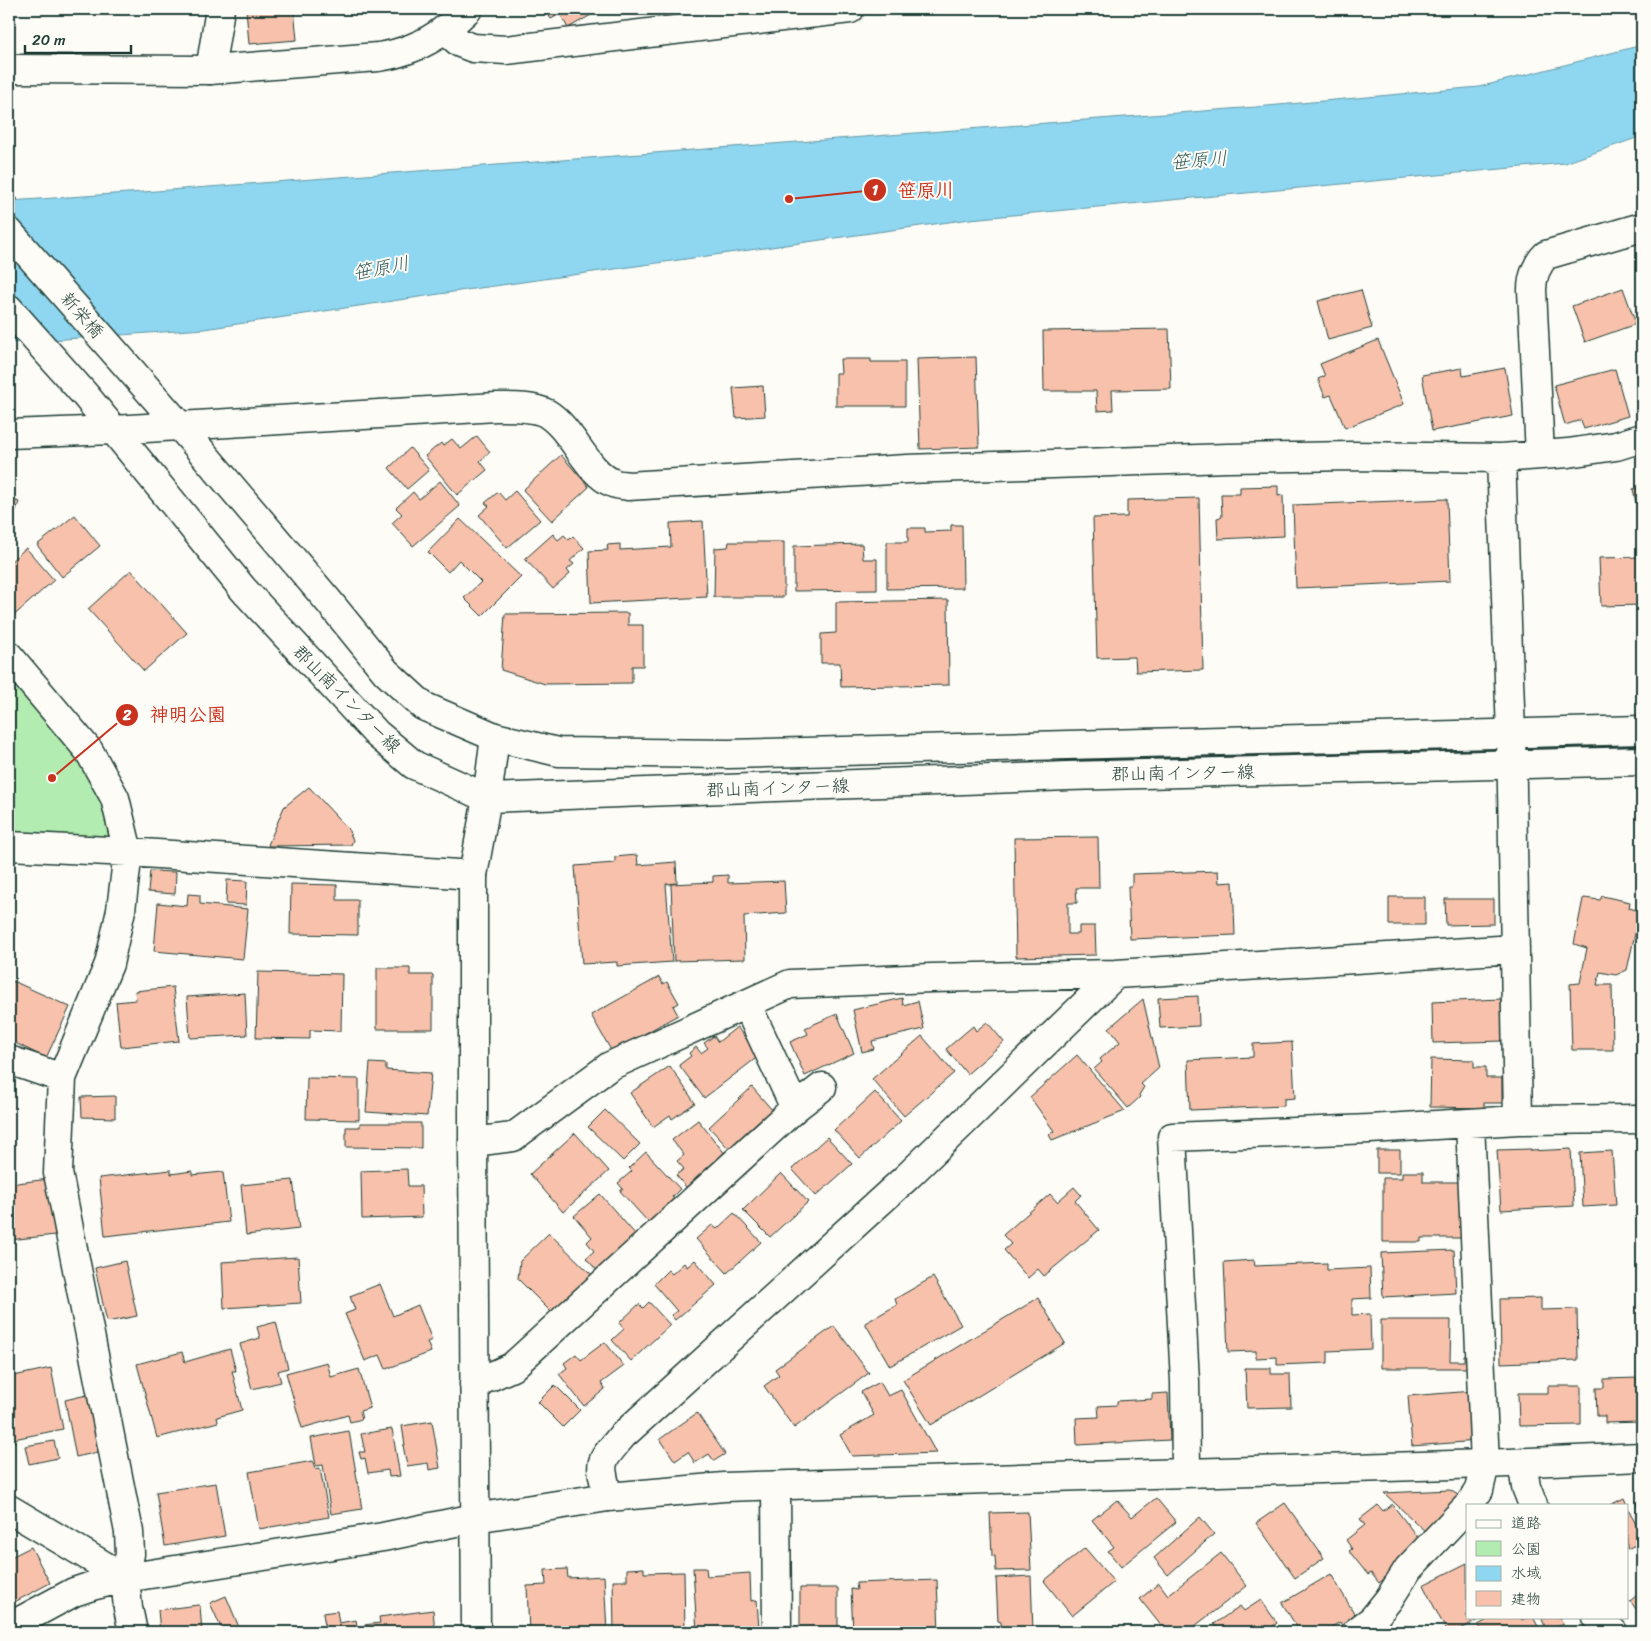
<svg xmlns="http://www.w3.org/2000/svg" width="1651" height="1641" viewBox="0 0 1651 1641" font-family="Sriracha,'Klee One',sans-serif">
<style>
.green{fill:#b2ecb0;stroke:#689472}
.water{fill:#8fd6f0;stroke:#6299a5}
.building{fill:#f8c1ab;stroke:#1f3d34}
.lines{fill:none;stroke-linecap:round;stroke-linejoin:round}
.minor-casing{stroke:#1f3d34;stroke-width:31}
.tertiary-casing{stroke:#1f3d34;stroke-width:31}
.path{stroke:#1f3d34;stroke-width:3;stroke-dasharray:5 4;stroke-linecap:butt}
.minor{stroke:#fdfcf7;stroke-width:28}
.tertiary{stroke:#fdfcf7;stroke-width:28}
.labels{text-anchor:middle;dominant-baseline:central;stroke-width:4;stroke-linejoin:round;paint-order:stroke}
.street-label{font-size:18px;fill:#1f3d34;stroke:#fdfcf7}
.water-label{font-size:19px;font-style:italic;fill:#355c5a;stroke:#fdfcf7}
.leader{fill:none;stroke:#c8321e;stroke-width:2}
.callout-dot{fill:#c8321e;stroke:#fdfcf7;stroke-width:2}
.mark-label{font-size:15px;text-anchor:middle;font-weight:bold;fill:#fff}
.callout-label{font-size:19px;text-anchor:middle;font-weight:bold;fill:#c8321e;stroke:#fdfcf7;stroke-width:4;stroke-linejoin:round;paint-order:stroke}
</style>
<rect width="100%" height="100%" fill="#fdfcf7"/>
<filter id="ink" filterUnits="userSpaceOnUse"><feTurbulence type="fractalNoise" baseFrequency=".02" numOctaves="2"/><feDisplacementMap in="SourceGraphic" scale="10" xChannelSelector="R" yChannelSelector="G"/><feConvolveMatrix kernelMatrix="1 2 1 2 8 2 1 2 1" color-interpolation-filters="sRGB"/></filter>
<g filter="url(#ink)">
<path class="green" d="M9 678 27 694 83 755 109 801 118 844 9 839Z"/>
<path class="water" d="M1642 45V136L1565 163 970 219 473 289 204 329 9 343V201L143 192 1256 107 1479 87Z"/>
<path class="building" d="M246 9H294L297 40 249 44Z
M361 9H380L362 13Z
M545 9H599L600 10 568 28 560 14 551 19Z
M694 9H706L697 14Z
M1623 288 1636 324 1585 342 1572 306Z
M1361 290 1372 328 1328 340 1318 301Z
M1169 329 1171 389 1112 390 1113 410 1097 411 1096 391H1044L1043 331Z
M1378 340 1404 404 1345 428 1331 395 1325 397 1318 379 1325 376 1320 364Z
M976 357 979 447 920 449 917 359Z
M840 359H871V362H905V406H836V373H841Z
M1462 368 1463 376 1505 368 1513 416 1432 431 1422 375Z
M1615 369 1628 416 1584 429 1581 420 1565 425 1554 385Z
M763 386 765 416 736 418 733 388Z
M477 436 490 452 480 461 487 470 457 495 425 456 441 443 443 446 452 439 461 449Z
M410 448 429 470 407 489 389 468Z
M561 455 589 487 552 521 523 490Z
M440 481 460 506 413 546 392 523 402 514 396 508 413 492 419 499Z
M1278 486V496L1283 495 1284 536 1218 539 1217 518 1222 517 1221 494H1240V487Z
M1642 487V531L1633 489Z
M515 491 540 520 507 548 479 515 489 506 485 503 498 492 505 500Z
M9 498 19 502 9 529Z
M1199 498 1203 670 1136 672 1135 657 1097 658 1093 518 1127 517V500Z
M1447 499 1450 581 1296 588 1293 505Z
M75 515 100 546 62 577 37 545Z
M460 519 521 577 482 616 464 598 481 582 459 560 448 572 428 552Z
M703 521 707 597 591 603 589 551 608 550 607 545 620 544V550L671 547 670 523Z
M951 525H962L963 588 887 589V542H908V528H925V532L951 531Z
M553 534 558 540 564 535 569 540 573 536 584 548 570 561 574 564 567 570 570 574 553 589 525 559Z
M729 542H784V597H714L715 548 728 547Z
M862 544 863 559H877V590L794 591V546Z
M26 548 54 580 10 619 9 563Z
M1642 557V605L1601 606 1599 558Z
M131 570 187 633 144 671 88 609Z
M948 600 949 685 841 687 840 663H821V634L836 633V602Z
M628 613V625H643V666H632V683L545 684 501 670 505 614Z
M309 787 348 829 353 840 351 845 269 846 268 845 284 807Z
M1098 837 1099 888H1076L1077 903H1068V934H1079V926H1095L1096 955 1016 957 1014 838Z
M637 855 638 865 676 862 677 883 666 884 672 962 617 966V962L582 964 575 866 615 863V857Z
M150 871 176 872 175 894 148 892Z
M1218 871 1219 883 1233 882 1235 935 1130 939 1128 886H1132V874Z
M728 875V883L784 881 786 913 744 916 745 959 674 961 671 884 713 882V876Z
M227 880 247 881 246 905 226 904Z
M291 884 337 885V900H358V935L290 934Z
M188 894 200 895V904L248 909 243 959 154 951 158 903 187 906Z
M1602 896 1630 902 1629 908 1640 911 1627 970 1616 975 1600 972 1597 985H1612L1613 1050H1572L1570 984 1580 983 1587 948 1574 944 1583 899 1584 898 1600 900Z
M1389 897H1425V925H1389Z
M1445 899H1494V924L1446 925Z
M377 968H410V975H433V1029H377Z
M258 972 342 974 341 1031 310 1030V1039L256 1038Z
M659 977 663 984 667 982 679 1003 673 1006 678 1015 612 1052 591 1015Z
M13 981 70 1007 46 1058 9 1040V990Z
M173 987 179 1041 121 1047 116 1002 136 1000 135 991Z
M245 993 247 1035 190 1038 187 997Z
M1198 996 1199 1026 1160 1028 1158 998Z
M902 998 903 1005 918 1001 924 1029 872 1041 874 1049 862 1052 853 1010Z
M1143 999 1159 1068 1141 1084 1144 1087 1139 1095 1140 1097 1128 1108 1094 1069 1102 1062 1100 1059 1120 1042 1109 1028Z
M1501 999 1503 1041 1433 1043 1432 1002Z
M837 1014 854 1053 805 1076 790 1042 808 1034 805 1028Z
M987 1022 1004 1042 967 1074 946 1049 973 1026 976 1031Z
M737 1027 759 1056 704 1098 679 1065 691 1056 689 1053 696 1047 701 1053 708 1048 704 1043 714 1036 718 1042Z
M922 1036 954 1073 904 1116 872 1079Z
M1292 1042 1295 1098 1284 1099V1106L1190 1110 1188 1060 1253 1057V1044Z
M1077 1055 1125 1111 1052 1140 1049 1135 1054 1131 1030 1097Z
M1431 1059 1474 1060V1067H1486V1078H1502V1103H1484V1108L1430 1107Z
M370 1063 386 1064V1070L431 1073 427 1116 366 1112Z
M670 1066 695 1103 672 1119 670 1115 653 1127 630 1093Z
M307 1078 359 1079V1120L306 1119Z
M752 1087 773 1111 730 1150 709 1127Z
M875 1092 901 1121 860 1158 834 1130Z
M115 1096V1118L82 1117 81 1097Z
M605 1110 640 1144 623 1161 588 1127Z
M698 1120 726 1155 690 1192 676 1175 684 1169 677 1161 684 1155 672 1140Z
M360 1123H421V1148L346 1147V1127H360Z
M575 1133 609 1171 563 1212 530 1174Z
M827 1137 852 1164 816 1196 792 1169Z
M1531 1149V1151L1571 1149 1574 1206 1501 1210 1497 1150Z
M1377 1150H1400V1173H1377Z
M1612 1151 1616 1205 1583 1207 1580 1153Z
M646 1152 680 1189 672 1197 675 1199 649 1223 620 1191 623 1189 618 1183 632 1171 629 1168Z
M407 1169 408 1186H421L422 1217 362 1219 361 1171Z
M171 1170V1174L192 1171V1175L223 1172 229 1222 105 1236 99 1178Z
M1402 1172H1423V1182H1462V1238H1421V1242H1383V1178H1402Z
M781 1173 808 1202 770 1237 743 1210Z
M49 1179 55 1235 9 1240V1184Z
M293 1180 299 1229 246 1235 241 1185Z
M1074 1187 1081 1195 1075 1201 1099 1230 1044 1276 1038 1269 1028 1278 1004 1250 1011 1244 1003 1235 1050 1194 1057 1202Z
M600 1194 636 1235 613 1256 617 1260 600 1274 586 1258 594 1251 587 1242 592 1237 574 1216Z
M734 1213 761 1242 727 1273 696 1239 712 1225 717 1229Z
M549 1233 593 1276 554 1315 518 1279 520 1261Z
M1454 1250 1456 1293 1383 1297 1381 1253Z
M298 1257 301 1303 224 1308 222 1262Z
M695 1260 716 1285 675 1320 671 1315 677 1311 654 1284 668 1270 672 1274 684 1263 687 1267Z
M1254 1260 1255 1266 1327 1263V1270L1370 1268 1371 1298 1352 1299V1315L1370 1314 1371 1349 1328 1351V1363L1277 1365V1357L1256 1358V1351L1228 1352 1224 1262Z
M125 1261 137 1316 107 1322 95 1268Z
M933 1277 961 1325 890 1366 865 1323 897 1305 895 1299Z
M380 1284 393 1316 418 1305 432 1340 427 1342 431 1352 386 1369 380 1355 365 1361 345 1314 355 1310 350 1296Z
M1038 1298 1065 1343 931 1425 903 1380Z
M1541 1298V1310L1577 1309 1578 1360 1501 1363 1500 1299Z
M649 1302 670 1325 631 1361 612 1340 624 1329 619 1323 639 1304 643 1308Z
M1381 1320H1451L1450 1361H1464V1355H1470L1469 1368H1381Z
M276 1322 288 1368 278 1371 281 1382 252 1389 240 1344 260 1338 257 1327Z
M834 1326 869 1373 794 1428 764 1386 779 1375 775 1369Z
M605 1342 624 1366 601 1383 605 1389 584 1406 559 1374 567 1368 564 1363 576 1354 581 1360Z
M230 1349 236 1371H232L242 1410 217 1417 218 1422 157 1438 137 1364 182 1352 185 1362Z
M327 1362 331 1377 359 1369 370 1408 360 1411 362 1419 350 1422 348 1415 302 1428 286 1373Z
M51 1368 63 1429 14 1439 15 1442 9 1444V1377Z
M1245 1368H1271V1374H1290L1291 1407 1247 1408Z
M1639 1374H1642V1422L1605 1423V1416H1597L1596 1388H1604V1379L1639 1378Z
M880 1382 888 1396 901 1390 936 1453 852 1456 840 1435 874 1415 861 1392Z
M555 1385 580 1410 563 1427 538 1402Z
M1548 1386H1581V1425L1519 1426 1518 1393H1548Z
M1474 1391 1478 1441 1412 1446 1408 1396Z
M1168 1393 1170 1440 1077 1445 1076 1418 1099 1417 1098 1406 1117 1405V1401L1152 1399V1394Z
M91 1394 103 1451 76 1457 65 1400Z
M697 1413 725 1454 714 1461 709 1454 695 1463 688 1452 675 1461 660 1439Z
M432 1421 440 1468 429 1470 428 1463 407 1466 403 1445H405L402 1426Z
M392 1429 400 1476 389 1477 388 1470 368 1473 365 1458 361 1459 359 1452H365L361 1434Z
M349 1431 362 1509 331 1514 323 1465 316 1466 311 1438Z
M54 1441 58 1458 29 1464 25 1446Z
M313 1461 315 1469 320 1468 329 1517 259 1529 249 1472Z
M216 1483 225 1536 165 1546 156 1492Z
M1450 1490 1461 1497 1427 1533 1384 1493Z
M1156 1498 1176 1522 1121 1567 1108 1551 1114 1547 1092 1520 1117 1500 1132 1517Z
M1624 1498 1627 1505H1610Z
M1642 1501V1520L1636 1503Z
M1285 1503 1324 1558 1295 1578 1256 1523Z
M1392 1504 1421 1542 1405 1562 1379 1583 1371 1573 1368 1575 1349 1551 1352 1549 1346 1540 1365 1525 1360 1519 1378 1505 1383 1511Z
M1627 1506 1642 1537V1542L1627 1549Z
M1028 1512 1031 1570 996 1571 995 1556H992L990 1513Z
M1200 1517 1214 1534 1168 1575 1154 1558Z
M31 1547 50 1583 9 1605V1558Z
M1085 1548 1114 1582 1072 1616 1044 1581Z
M1221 1553 1247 1586 1191 1629 1189 1627 1182 1632H1166L1140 1599 1159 1583 1168 1595Z
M1467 1563V1617H1484L1455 1632H1447L1423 1585Z
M644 1568V1573L684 1572 685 1632H614L613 1580H627V1569Z
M693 1568H706L707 1576 750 1573 751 1601 757 1600 759 1629 697 1632Z
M567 1569 568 1578 604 1576 607 1632H529L527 1586 546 1585 545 1570Z
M1331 1574 1357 1618 1342 1626 1340 1622 1323 1632H1300L1282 1603Z
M1031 1576 1033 1632H1002L1001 1622 998 1621 996 1578Z
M937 1580 939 1632H921V1630L906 1631V1632H853L851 1589 857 1590 856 1583Z
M800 1588H838V1632H800Z
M1642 1591V1617L1630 1601Z
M226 1596 241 1632H223L210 1603Z
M1261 1600 1277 1623 1273 1626 1277 1632H1213L1218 1629 1214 1624 1240 1606 1244 1611Z
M198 1605 200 1606 202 1632H160L158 1610Z
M433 1610 435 1632H364V1625L380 1623 379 1617Z
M337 1611 339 1623 356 1620 358 1632H311L310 1628 325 1626 323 1613Z
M1493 1617H1520L1522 1620 1528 1617H1533L1541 1632H1481L1478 1625Z
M1541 1617H1562L1560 1618 1563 1624 1547 1631Z
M305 1627V1632H257L290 1629Z"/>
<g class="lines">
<defs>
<path id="minor" d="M445 30 460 43 473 48 506 50 850 9
M210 70 220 9
M9 434 113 430 496 407C511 407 532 406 546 413 572 428 586 472 613 483 617 485 623 485 628 486L907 469 1227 458 1353 456 1501 458 1568 453 1616 446 1642 438
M1540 455 1532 290C1532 277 1537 264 1546 255L1642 227
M1501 458 1511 734 1518 1120
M9 656 89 751 115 798 128 852 121 910 109 964 62 1078 58 1173 129 1532 130 1554 125 1578 128 1608 133 1632
M9 846 128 852 473 875
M747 1005 795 1108
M9 1060 62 1078
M473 1142 513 1137 610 1066 790 984 931 978 1116 974 1515 949
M474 1384 512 1367 795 1108 822 1087
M1522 1462 1526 1487 1533 1505
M1186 1472 1185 1381 1172 1137 1370 1129 1518 1120 1642 1119
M776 1486 777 1632
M608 1497C599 1460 598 1465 622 1436L907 1177 1116 974
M1469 1505 1479 1490 1485 1464 1470 1123
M9 1509 125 1578
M1596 1617 1613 1632
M9 1627 74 1592 92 1586 125 1578 383 1537 475 1518
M1356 1632 1373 1619 1389 1599 1408 1569 1467 1507"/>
<path id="tertiary" d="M9 69 210 70 378 57C401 54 426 44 444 30 453 24 460 16 468 9
M9 232 179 425 330 603 386 672 423 706 495 737 558 752 729 754 1642 730
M9 309 86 396 243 589 377 734 414 765 487 798 1068 776 1642 761
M475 1518 608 1497 724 1487 1485 1464 1642 1457
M476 1632 473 1142V875L487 798 495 737"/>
</defs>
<use href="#minor" class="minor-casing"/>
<use href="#tertiary" class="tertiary-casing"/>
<path class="path" d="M9 191 17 200"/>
<use href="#minor" class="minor"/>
<use href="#tertiary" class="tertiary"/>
</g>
</g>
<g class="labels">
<g class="street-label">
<text transform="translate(82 315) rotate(49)">新栄橋</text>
<text transform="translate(347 699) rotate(45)">郡山南インター線</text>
<text transform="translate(1183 773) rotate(-1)">郡山南インター線</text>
<text transform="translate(778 788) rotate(-2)">郡山南インター線</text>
</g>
<g class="water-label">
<text transform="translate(1199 160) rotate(-5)">笹原川</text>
<text transform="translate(381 268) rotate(-11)">笹原川</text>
</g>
</g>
<path class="leader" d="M789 199L875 190M52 778L127 715"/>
<g class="callout-dot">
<circle cx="789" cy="199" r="5"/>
<circle cx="52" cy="778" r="5"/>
<circle cx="875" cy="190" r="12"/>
<circle cx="127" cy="715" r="12"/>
</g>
<g class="mark-label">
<text x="875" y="195">1</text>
<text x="127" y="720">2</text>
</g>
<g class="callout-label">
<text x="926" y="197">笹原川</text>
<text x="188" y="721">神明公園</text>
</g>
<rect width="1651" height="1641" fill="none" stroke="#fdfcf7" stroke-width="30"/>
<rect x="15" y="15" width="1621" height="1611" fill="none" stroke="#1f3d34" stroke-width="2" filter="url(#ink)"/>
<rect x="1466" y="1504" width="162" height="115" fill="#fdfcf7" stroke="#a4b0a9"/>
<rect x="1476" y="1520" width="25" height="8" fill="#fdfcf7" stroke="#a4b0a9"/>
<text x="1511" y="1528" font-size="15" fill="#1f3d34">道路</text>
<rect x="1476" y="1541" width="25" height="15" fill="#b2ecb0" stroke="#a4b0a9"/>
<text x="1511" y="1554" font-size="15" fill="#1f3d34">公園</text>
<rect x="1476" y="1566" width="25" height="15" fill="#8fd6f0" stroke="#a4b0a9"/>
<text x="1511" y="1578" font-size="15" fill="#1f3d34">水域</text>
<rect x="1476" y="1591" width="25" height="15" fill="#f8c1ab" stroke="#a4b0a9"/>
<text x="1511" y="1604" font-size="15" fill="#1f3d34">建物</text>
<path d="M25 45v8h106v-8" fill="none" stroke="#1f3d34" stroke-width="2.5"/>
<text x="32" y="45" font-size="15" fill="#1f3d34" stroke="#fdfcf7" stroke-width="4" paint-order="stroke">20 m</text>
</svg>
